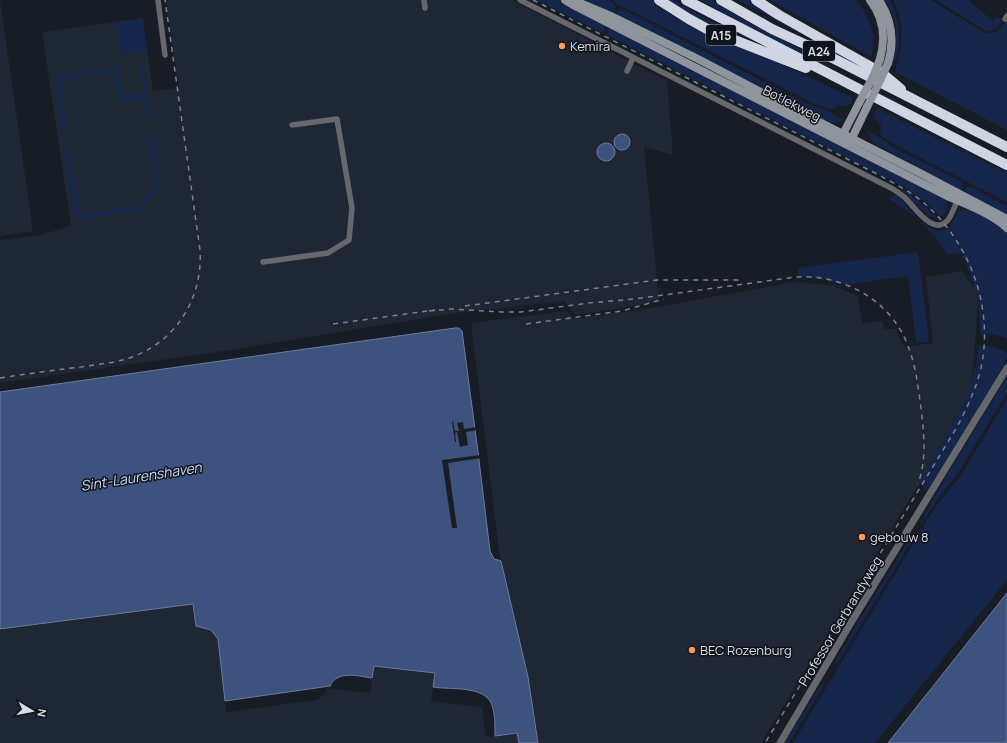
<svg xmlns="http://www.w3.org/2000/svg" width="1007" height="743" viewBox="0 0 1007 743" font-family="Manrope,sans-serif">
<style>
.built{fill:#1f2634}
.green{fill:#16264b}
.water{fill:#3e527f;stroke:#6d7c9d}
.pier{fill:#181c25}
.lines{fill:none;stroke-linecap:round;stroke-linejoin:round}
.minor{stroke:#66686d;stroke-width:5.5}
.tertiary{stroke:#66686d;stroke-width:7}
.secondary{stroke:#90949c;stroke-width:8}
.motorway{stroke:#cfd5e2;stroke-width:10}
.rail{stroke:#7d8189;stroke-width:1.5;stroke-dasharray:5 5;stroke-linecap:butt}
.secondary-bridge{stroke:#90949c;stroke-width:8}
.poi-dot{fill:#fe9b58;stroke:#0f131c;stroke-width:1.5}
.labels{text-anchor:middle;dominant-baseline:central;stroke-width:3;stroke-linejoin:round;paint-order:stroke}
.shield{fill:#0f131c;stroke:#9da1a8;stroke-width:1}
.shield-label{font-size:12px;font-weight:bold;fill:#dadee4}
.poi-label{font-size:13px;fill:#dadee4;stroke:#0f131c;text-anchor:start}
.street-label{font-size:13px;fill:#dadee4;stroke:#0f131c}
.water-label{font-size:14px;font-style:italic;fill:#cddbf8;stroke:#0f131c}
</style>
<rect width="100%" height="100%" fill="#181c25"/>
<path class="built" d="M0 0 33 231 0 236Z
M165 0H512L667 81 673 155 644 147 659 302 576 315 564 301 456 313 217 352 0 383V240L40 235 71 226 42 32 143 18 153 91 179 88Z
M962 271 978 294 976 334 971 390 932 463 761 743H538L528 677 499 552 471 323 566 311 574 319 657 307 794 282 830 285 858 296 862 324 883 321 884 329H895L904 347 933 343 926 277Z
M193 604 196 626 211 630 218 639 226 712 317 700 326 693V688L370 693 374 666 435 673 431 701 482 707 486 737 518 733 519 743H0V630Z"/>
<path class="green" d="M537 0H557L607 25 602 33Z
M580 0H609L616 6 613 15Z
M613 0H656L654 5 661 10 662 9 685 23 713 37 774 61 853 98 848 106 838 105 832 110 815 104 641 16 617 4Z
M666 0H674L703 17 760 46 707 26Z
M701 0H712L744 20 810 54 809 57 723 15 722 12Z
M738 0H750L794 27 793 29Z
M770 0H856C866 11 877 33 873 49 873 51 871 54 871 57Z
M885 0H890C900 21 902 43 894 65L891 64 894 44H896C897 27 894 14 885 0Z
M893 0H931L981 31C992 36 999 31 1005 22L1007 23V130L895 72C902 45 906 26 893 0Z
M936 0H971L970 2 993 21 996 17 1002 20C999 27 994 31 986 31Z
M620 8 809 105 826 110 844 120 836 123 828 122 615 17Z
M143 18 147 52 121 55 116 22Z
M610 27 945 199 948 204 946 213 941 217 924 201 904 187 607 35Z
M143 65 150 116H146L143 98 119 102 114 72 60 80 66 126 62 127 55 76 118 67 123 95 144 92 140 66Z
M876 108 1007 173V202L901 148 880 135 881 125 873 116Z
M866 130 882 139 893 147 963 183 964 185 960 192 927 171 875 144Z
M149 135H153L159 185 141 210 84 219 76 215 74 212 64 149 69 148 79 210 80 212 86 213 139 206 154 185 155 182Z
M896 185 919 201 937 217H932L928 215Z
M969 186 1007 206V216L963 194 966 188Z
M897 195C907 206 932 241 948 228 953 224 955 215 960 210L969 209 998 223 1007 231V338L994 334 981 335C980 302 975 282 961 253L947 254C934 231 912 212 889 199L890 197Z
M918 252 929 342 916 343 908 276 844 285 822 279 799 277 798 268Z
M979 345C989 346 998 346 1007 353V358C997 376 990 395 976 411L935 481 925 490 920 482 967 397C973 380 977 363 979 345Z
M1007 377V393L958 473 937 500 922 523H920L951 468Z
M1007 399V580L875 743H793L936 506 960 477Z
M909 540 911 541 910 544 837 664H835L852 632Z
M822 683 824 685 789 743H785Z"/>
<path class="water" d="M614 142a8 8 0 1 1 16 0a8 8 0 1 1-16 0Z
M597 152a9 9 0 1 1 18 0a9 9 0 1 1-18 0Z
M455 328H459L462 331 478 452 490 551 494 559 501 561 528 677 538 743H519L517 733 495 736C495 726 495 714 492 705 485 685 450 690 433 687L435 673 374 666 372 678C358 676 337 670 330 686L225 701 218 639 211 630 196 626 193 604 0 629V392Z
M1007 593V743H888Z"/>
<path class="pier" d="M452 421H453L455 431H459L457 423 463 422 464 429 477 427V430L466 432 468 445 460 447 457 432 455 433 456 442H455Z
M481 455V458L448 463 457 528H452L442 460Z"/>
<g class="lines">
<path class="minor" d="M158 0 165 55
M424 0 425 8
M520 0 893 189C899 193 904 196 908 201 917 210 934 236 948 220 953 213 955 205 959 197
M1005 19 1007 16
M627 71 633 58
M263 262 328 253 349 240 352 208 337 119 292 125"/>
<path class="tertiary" d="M780 743 852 621 1007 368"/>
<path class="secondary" d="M565 0 575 6 947 196C966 204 992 214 1007 228
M573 0 613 17 698 59 776 100 922 174 1007 219
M870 0C883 17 886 38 880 59
M879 0C892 20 895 40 888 63
M844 138 843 134 859 103
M849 141 852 138 867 107"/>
<path class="motorway" d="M659 0 689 19 709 30 806 68
M686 0 1007 165
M721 0 772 29 813 48 1007 147
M756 0 779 15 882 73 901 89"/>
<path class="rail" d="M533 0 877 174C893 183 910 191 924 203 970 243 994 307 981 368 976 389 967 408 957 427L765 743
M465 306 657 280H741
M429 311 452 309 501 312H521L589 303 634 299 796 277C843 274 891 300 908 346 916 366 918 387 921 408 924 434 927 459 918 484
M333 324 435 310
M526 324 622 311 664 299
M0 378C27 374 54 370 81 367 98 364 116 363 132 357 177 341 203 297 200 250L165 0"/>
<path class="secondary-bridge" d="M859 103 874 75 880 59
M867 107 878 85 888 63"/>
</g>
<g class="poi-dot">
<circle cx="562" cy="46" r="4"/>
<circle cx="862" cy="537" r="4"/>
<circle cx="692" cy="650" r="4"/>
</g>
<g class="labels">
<g class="shield">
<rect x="706" y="25" width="30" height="20" rx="3"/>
<rect x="803" y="41" width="32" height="20" rx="3"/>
</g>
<g class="shield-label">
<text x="721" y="35">A15</text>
<text x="819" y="51">A24</text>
</g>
<g class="poi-label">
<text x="570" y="46">Kemira</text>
<text x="870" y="537">gebouw 8</text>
<text x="700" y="650">BEC Rozenburg</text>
</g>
<g class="street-label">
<text transform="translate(792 103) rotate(27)">Botlekweg</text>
<text transform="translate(840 621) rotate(-59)">Professor Gerbrandyweg</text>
</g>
<g class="water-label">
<text transform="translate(141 476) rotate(-9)">Sint-Laurenshaven</text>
</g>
</g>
<g transform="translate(32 711) rotate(100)" stroke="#0f131c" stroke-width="3" paint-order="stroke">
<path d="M0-3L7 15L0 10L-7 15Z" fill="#dadee4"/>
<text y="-6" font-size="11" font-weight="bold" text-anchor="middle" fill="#dadee4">N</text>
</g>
</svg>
